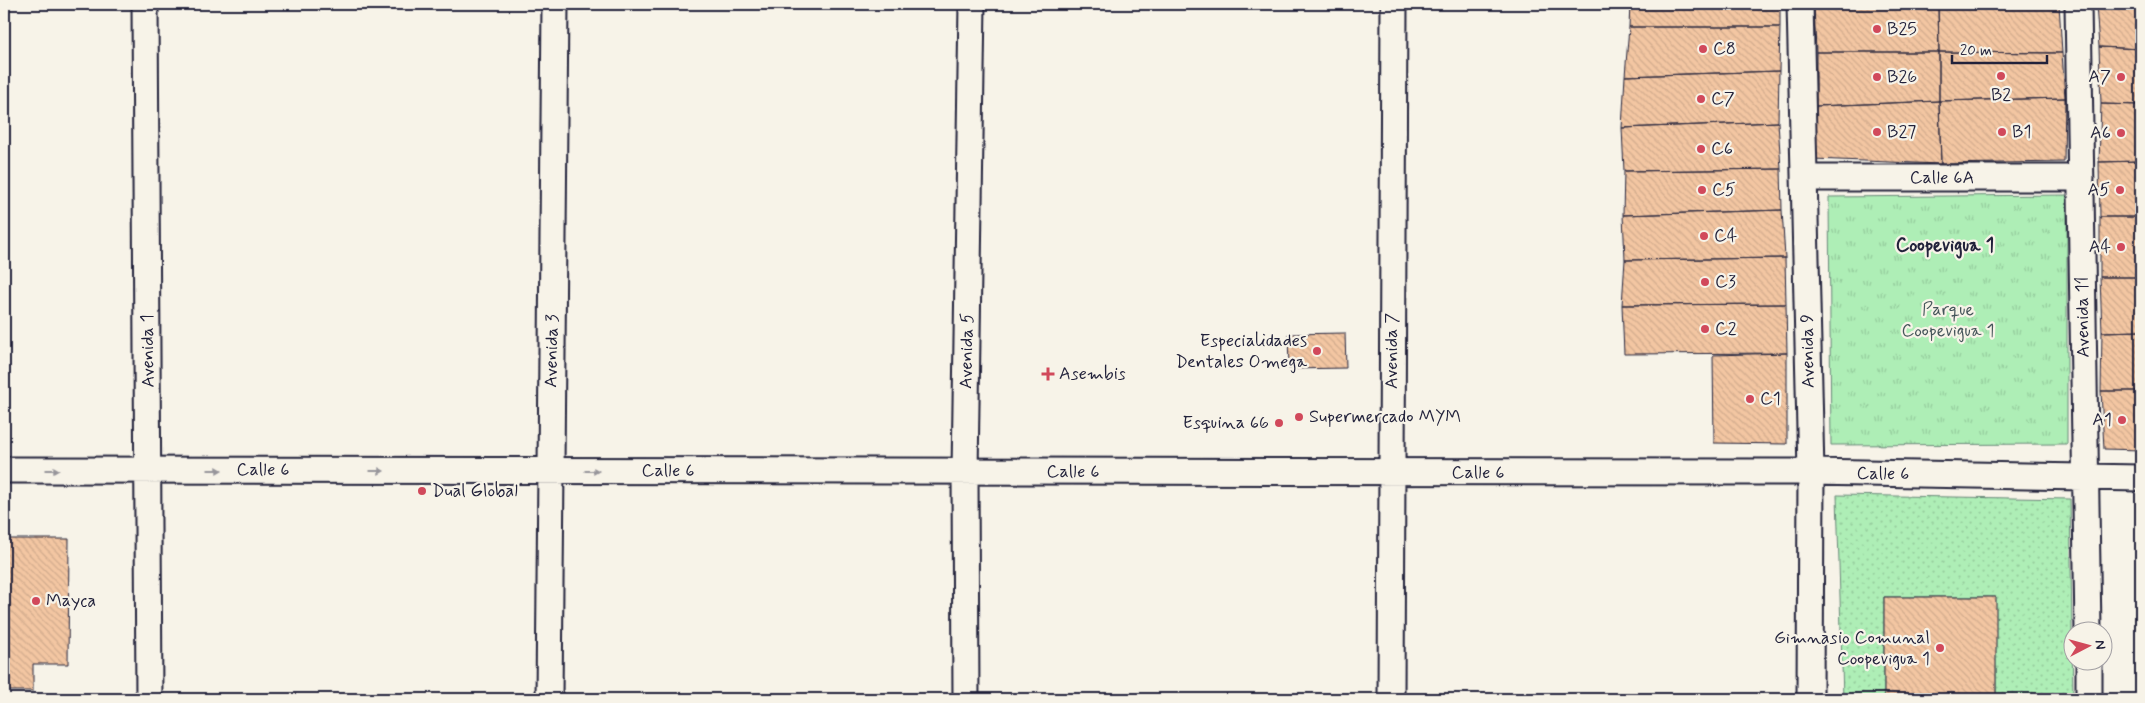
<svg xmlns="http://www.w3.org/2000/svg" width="2145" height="703" viewBox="0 0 2145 703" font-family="Mynerve,sans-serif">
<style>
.grass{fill:url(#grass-dots);stroke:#688878}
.park{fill:url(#park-tufts);stroke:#688878}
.building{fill:url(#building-back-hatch);stroke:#22223b}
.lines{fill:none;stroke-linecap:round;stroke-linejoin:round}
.minor-casing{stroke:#22223b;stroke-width:29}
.minor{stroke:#f7f3e8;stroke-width:25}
.oneway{fill:#97959a}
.poi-dot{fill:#d1495b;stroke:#f7f3e8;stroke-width:2}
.labels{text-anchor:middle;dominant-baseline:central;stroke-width:4.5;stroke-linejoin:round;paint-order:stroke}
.poi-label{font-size:18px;fill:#22223b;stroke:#f7f3e8;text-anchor:start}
.street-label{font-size:18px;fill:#22223b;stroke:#f7f3e8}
.park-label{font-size:18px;fill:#45555a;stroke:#f7f3e8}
.neighbourhood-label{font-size:19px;font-weight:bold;fill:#22223b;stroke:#f7f3e8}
</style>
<defs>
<pattern id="grass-dots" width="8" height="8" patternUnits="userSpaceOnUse" patternTransform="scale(1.25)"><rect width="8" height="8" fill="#aeeeb6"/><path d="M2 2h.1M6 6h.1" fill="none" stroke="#95cc9d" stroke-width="1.8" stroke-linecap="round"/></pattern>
<pattern id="park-tufts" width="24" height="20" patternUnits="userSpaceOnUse" patternTransform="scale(1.25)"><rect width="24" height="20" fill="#aeeeb6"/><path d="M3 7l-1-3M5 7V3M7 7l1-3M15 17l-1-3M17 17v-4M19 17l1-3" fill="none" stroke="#95cc9d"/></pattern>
<pattern id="building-back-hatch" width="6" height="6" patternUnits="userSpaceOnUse" patternTransform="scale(1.25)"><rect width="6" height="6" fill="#f3c6a2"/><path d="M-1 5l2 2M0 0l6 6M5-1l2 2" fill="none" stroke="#d0aa8c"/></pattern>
</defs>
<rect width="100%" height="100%" fill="#f7f3e8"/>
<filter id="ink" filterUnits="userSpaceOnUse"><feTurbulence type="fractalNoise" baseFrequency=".02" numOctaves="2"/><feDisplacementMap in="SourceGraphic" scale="10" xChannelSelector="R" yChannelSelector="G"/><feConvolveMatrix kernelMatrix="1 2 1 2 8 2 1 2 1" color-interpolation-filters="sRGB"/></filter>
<g filter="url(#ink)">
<path class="grass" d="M1837 495 2070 499 2073 699H1996L1995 597H1884V699H1843Z"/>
<path class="park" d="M2067 195V444L1831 445 1829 197Z"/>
<path class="building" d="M1630 4H1780V27H1629Z
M1814 4H1938L1939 52H1816Z
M1938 4H2020L1938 6Z
M2059 4 2062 53 1939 52 1938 6Z
M2096 4H2141V49L2099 47Z
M1629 27H1780L1779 71 1625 76Z
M2099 47 2141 49V105L2101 104Z
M1816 52H1939V101L1816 106Z
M1939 52 2062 53 2065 98 1939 101Z
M1779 71 1778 122 1622 128 1625 76Z
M2065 98 2064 162 1941 164 1939 101Z
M1939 101 1941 164 1813 159 1816 106Z
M2101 104 2141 105V161L2099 162Z
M1778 122 1781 169 1624 171 1622 128Z
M2141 161V217H2100L2099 162Z
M1781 169 1782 210 1623 215 1624 171Z
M1782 210 1785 258 1625 260 1623 215Z
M2100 217H2141V277H2100Z
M1785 258 1786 304 1622 305 1625 260Z
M2100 277H2141V331L2102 332Z
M1786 304 1787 353 1624 354 1622 305Z
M2141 331V391H2101L2102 332Z
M1345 333 1346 368 1289 369 1288 334Z
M1787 353V444L1714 443 1713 355Z
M2101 391H2141V450L2104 449Z
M4 539H69L68 664H33V691H4Z
M1884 597H1996V699H1884Z"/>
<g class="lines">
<defs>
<path id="minor" d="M145 4 149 699
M1800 4 1811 472 1810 699
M2078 4 2088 630
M1804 178H2081
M4 470 1811 472 2141 478
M2089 660V699
M549 699 555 4
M966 699 965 472 972 4
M1391 699 1394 4"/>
</defs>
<use href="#minor" class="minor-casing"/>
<use href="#minor" class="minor"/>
</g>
<defs><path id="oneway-solid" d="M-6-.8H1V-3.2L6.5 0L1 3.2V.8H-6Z" transform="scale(1.25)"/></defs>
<g class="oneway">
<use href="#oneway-solid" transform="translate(52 470)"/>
<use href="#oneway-solid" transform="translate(215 470)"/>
<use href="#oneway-solid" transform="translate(377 471)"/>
<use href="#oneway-solid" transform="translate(592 471)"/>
</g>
</g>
<g class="poi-dot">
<circle cx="1877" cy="29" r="5"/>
<circle cx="1703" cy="49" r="5"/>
<circle cx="2001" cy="76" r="5"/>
<circle cx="1877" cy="77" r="5"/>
<circle cx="2121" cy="77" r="5"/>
<circle cx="1701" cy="99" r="5"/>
<circle cx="1877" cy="132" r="5"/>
<circle cx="2002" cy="132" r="5"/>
<circle cx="2121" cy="133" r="5"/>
<circle cx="1701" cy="149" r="5"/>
<circle cx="1702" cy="190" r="5"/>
<circle cx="2120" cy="190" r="5"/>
<circle cx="1704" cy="236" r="5"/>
<circle cx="2121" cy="247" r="5"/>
<circle cx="1705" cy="282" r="5"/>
<circle cx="1705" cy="329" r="5"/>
<circle cx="1317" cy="351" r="5"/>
<path d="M1045.5 366.5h5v5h5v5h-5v5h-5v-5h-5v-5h5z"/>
<circle cx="1750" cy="399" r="5"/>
<circle cx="1299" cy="417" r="5"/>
<circle cx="2122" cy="420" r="5"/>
<circle cx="1279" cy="423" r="5"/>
<circle cx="422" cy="491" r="5"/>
<circle cx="36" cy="601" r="5"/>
<circle cx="1940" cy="648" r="5"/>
</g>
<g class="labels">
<g class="poi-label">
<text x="1887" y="29">B25</text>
<text x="1713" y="49">C8</text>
<text x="1887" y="77">B26</text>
<text x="2111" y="77" text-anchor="end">A7</text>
<text x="2001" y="95" text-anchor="middle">B2</text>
<text x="1711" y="99">C7</text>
<text x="1887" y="132">B27</text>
<text x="2012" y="132">B1</text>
<text x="2111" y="133" text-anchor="end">A6</text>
<text x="1711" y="149">C6</text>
<text x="1712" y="190">C5</text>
<text x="2110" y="190" text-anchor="end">A5</text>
<text x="1714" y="236">C4</text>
<text x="2111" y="247" text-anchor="end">A4</text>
<text x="1715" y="282">C3</text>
<text x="1715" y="329">C2</text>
<text x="1307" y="341" text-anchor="end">Especialidades<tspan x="1307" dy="21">Dentales Omega</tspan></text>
<text x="1059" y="374">Asembis</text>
<text x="1760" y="399">C1</text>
<text x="1309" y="417">Supermercado MYM</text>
<text x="2112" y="420" text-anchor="end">A1</text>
<text x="1269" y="423" text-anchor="end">Esquina 66</text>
<text x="432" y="491">Dual Global</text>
<text x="46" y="601">Mayca</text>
<text x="1930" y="638" text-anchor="end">Gimnasio Comunal<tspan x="1930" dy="21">Coopevigua 1</tspan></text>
</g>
<g class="street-label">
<text x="1942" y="178">Calle 6A</text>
<text transform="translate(2083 317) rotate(-91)">Avenida 11</text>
<text transform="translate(148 351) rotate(-91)">Avenida 1</text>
<text transform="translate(552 351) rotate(-89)">Avenida 3</text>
<text transform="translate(967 351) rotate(-89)">Avenida 5</text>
<text transform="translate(1392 351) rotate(-90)">Avenida 7</text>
<text transform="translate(1808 351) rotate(-91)">Avenida 9</text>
<text x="263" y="470">Calle 6</text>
<text x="668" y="471">Calle 6</text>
<text x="1073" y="472">Calle 6</text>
<text x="1478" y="473">Calle 6</text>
<text transform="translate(1883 474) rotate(1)">Calle 6</text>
</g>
<g class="park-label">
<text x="1948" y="310">Parque<tspan x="1948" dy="21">Coopevigua 1</tspan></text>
</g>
<g class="neighbourhood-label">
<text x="1945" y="245">Coopevigua 1</text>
</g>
</g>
<rect width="2145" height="703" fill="none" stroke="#f7f3e8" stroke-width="20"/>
<rect x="10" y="10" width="2125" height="683" fill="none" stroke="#22223b" stroke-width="2" filter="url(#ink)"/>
<g transform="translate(2088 646) rotate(84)"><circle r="24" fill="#f7f3e8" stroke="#a29fa3"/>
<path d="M0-4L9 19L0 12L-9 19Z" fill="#d1495b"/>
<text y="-8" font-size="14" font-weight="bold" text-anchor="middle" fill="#22223b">N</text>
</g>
<path d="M1952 55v8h95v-8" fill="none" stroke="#22223b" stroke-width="2.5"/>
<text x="1960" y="55" font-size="15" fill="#22223b" stroke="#f7f3e8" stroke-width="4" paint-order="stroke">20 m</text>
</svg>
